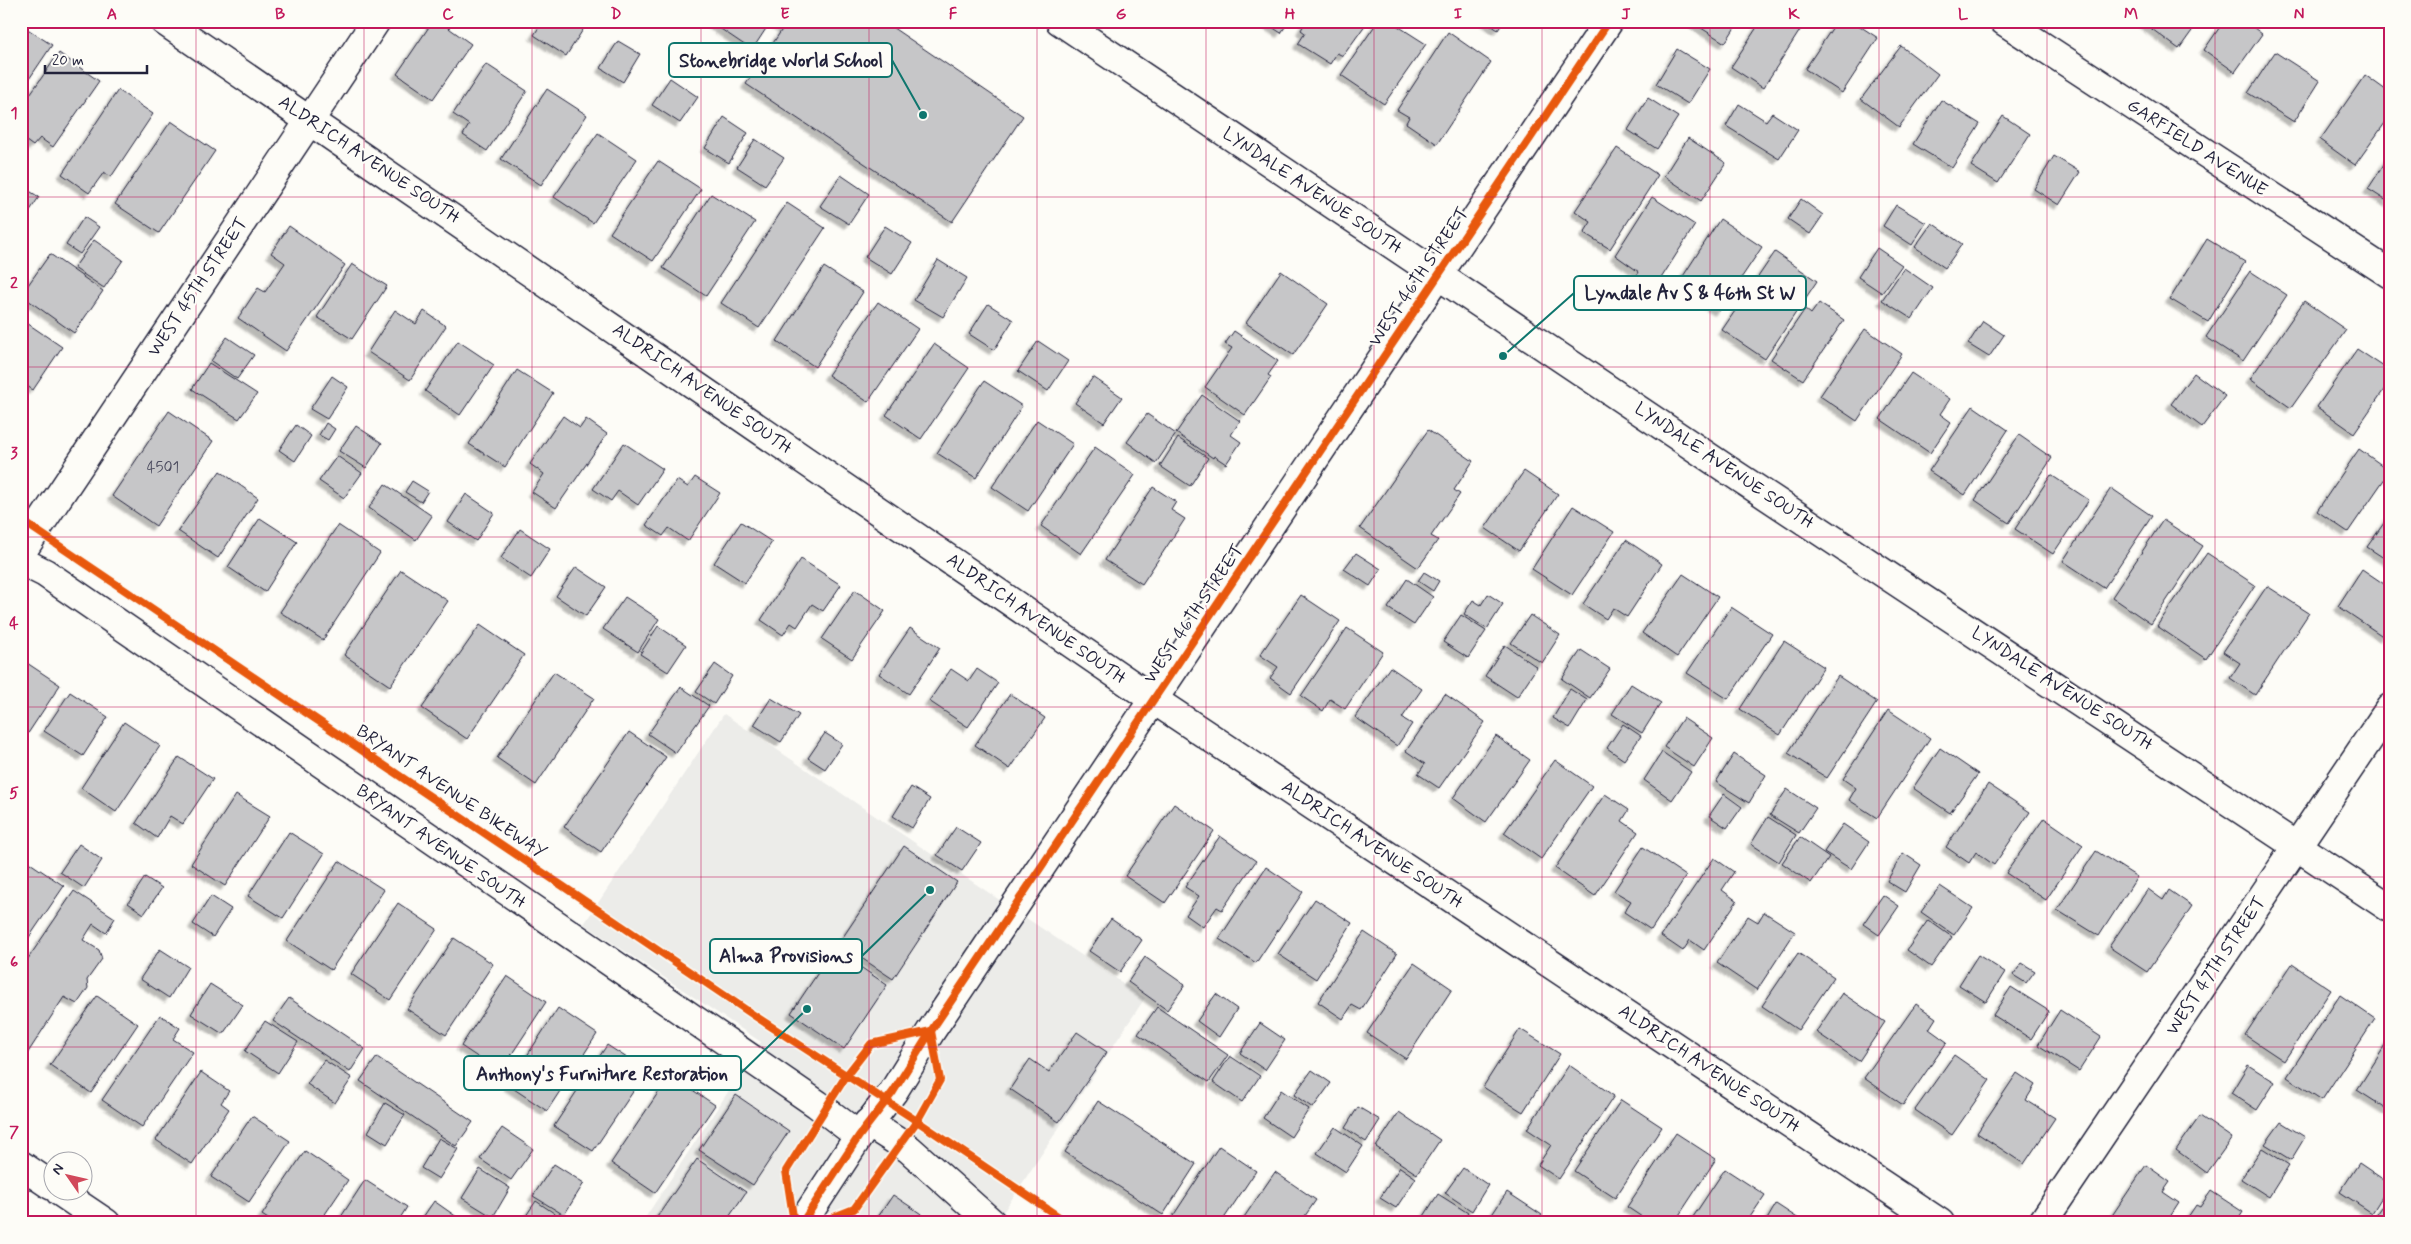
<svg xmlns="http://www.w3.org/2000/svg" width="2411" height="1244" viewBox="0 0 2411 1244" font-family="Mynerve,sans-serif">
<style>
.built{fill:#ecece9}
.building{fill:#c6c6c8;stroke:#22223b;filter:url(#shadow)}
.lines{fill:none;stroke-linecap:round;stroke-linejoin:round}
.minor-casing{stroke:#22223b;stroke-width:31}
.tertiary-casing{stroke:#22223b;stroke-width:31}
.secondary-casing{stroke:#22223b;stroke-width:31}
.minor{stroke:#fdfcf7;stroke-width:28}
.tertiary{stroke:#fdfcf7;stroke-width:28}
.secondary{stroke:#fdfcf7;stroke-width:28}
.cycleway-casing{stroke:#fdfcf7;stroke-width:11}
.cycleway{stroke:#e8590c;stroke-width:8}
.grid{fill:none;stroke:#c2185b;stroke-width:1;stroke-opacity:0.55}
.labels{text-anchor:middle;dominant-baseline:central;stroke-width:4.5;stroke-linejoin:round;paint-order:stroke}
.number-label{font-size:15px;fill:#4b4b5e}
.street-label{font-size:18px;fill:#22223b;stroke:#fdfcf7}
.leader{fill:none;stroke:#0f766e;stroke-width:2}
.callout-dot{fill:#0f766e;stroke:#fdfcf7;stroke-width:2}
.callout{fill:#fdfcf7;stroke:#0f766e;stroke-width:2}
.callout-label{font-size:19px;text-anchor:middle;font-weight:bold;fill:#22223b}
.neatline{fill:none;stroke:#c2185b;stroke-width:2}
.grid-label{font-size:16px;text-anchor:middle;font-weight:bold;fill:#c2185b}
</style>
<defs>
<filter id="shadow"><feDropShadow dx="-4.5" dy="4.5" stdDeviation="1" flood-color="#0004"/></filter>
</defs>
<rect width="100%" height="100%" fill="#fdfcf7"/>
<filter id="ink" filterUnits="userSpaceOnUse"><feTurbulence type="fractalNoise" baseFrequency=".02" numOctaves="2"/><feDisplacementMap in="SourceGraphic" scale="10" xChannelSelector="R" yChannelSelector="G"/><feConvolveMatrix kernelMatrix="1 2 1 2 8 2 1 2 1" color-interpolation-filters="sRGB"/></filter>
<g filter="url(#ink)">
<path class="built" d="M724 714 1145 998 996 1223H646L643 1221 761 1042 584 924Z"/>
<path class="building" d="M433 21H439L471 44 433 99 397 74Z
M543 21H581L586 25 566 56 534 35Z
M709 21H771L752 50Z
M773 21H883L1023 116 952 222 746 84 783 28Z
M1263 21H1289L1281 33Z
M1306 21H1368L1343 56 1337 53 1330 64 1298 44 1305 33 1301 30Z
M1378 21H1390L1426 44 1384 104 1341 75Z
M1485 21H1504L1498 30Z
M1690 21H1739L1725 43Z
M1761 21H1806L1763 88 1731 67Z
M1837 21H1852L1878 38 1842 93 1805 69Z
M2141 21H2199L2179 49Z
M2224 21H2245L2262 34 2235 72 2204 50Z
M26 28 52 45 21 91V35Z
M1448 32 1491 62 1437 144 1406 123 1409 117 1397 110Z
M618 41 640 54 623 82 601 68Z
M1901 46 1938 74 1899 127 1861 99Z
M1677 49 1710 69 1688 104 1656 84Z
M2275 52 2320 81 2294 122 2248 93Z
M59 53 99 81 53 147 40 138 33 146 21 137V107Z
M486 64 527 91 487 151 463 135 469 125 453 114Z
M2365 75 2390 93V116L2355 165 2320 140Z
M670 78 698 97 680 123 652 105Z
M547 89 587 115 541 185 501 159Z
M118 90 153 114 111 177 104 172 89 193 62 174Z
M1648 98 1678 117 1657 149 1628 130Z
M1941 100 1980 124 1952 168 1913 144Z
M1739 104 1766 121 1772 113 1798 130 1779 159 1726 126Z
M2003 116 2030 134 1998 183 1971 166Z
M724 117 748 133 729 163 705 148Z
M171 121 215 151 159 233 115 204Z
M598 133 637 159 593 223 554 197Z
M1688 138 1726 163 1701 201 1664 176Z
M755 139 784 158 765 185 737 167Z
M1617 148 1658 175 1610 249 1584 233 1591 222 1575 211Z
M2390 155V203L2368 189Z
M2054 156 2080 172 2059 205 2034 189Z
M658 161 701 189 653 261 610 233Z
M841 175 869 194 849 224 820 206Z
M23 187 39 197 21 224V189Z
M711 194 755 222 706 296 663 268Z
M1652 197 1695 225 1651 294 1633 282 1639 272 1615 255Z
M1801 199 1823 215 1810 234 1788 219Z
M787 203 825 228 759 328 721 303Z
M1896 205 1926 223 1912 245 1883 226Z
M84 217 99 227 80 254 66 245Z
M1720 219 1762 247 1719 311 1678 284Z
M1932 223 1962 244 1945 268 1915 247Z
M289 226 345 265 286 351 238 318 258 288 265 292 285 263 271 253Z
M885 226 912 243 892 274 865 257Z
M2207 239 2245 262 2208 322 2170 299Z
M94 240 123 260 104 288 74 268Z
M1877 248 1902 265 1882 293 1858 277Z
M1775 252 1817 281 1765 359 1722 330Z
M50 254 103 291 74 333 21 295Z
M938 260 967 278 943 317 914 300Z
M352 264 387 286 352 339 317 317Z
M824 267 863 292 815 367 777 341Z
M1904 268 1933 288 1912 319 1882 300Z
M1281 271 1328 304 1293 355 1246 323Z
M2250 271 2287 295 2243 361 2206 337Z
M2304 301 2346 330 2291 408 2250 379Z
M878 302 918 329 868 402 828 375Z
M1819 303 1844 320 1803 380 1771 359 1805 309 1811 314Z
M988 304 1013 320 994 350 969 334Z
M395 310 416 324 424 311 446 326 410 380 368 352Z
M21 319 62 347 33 390 21 382Z
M1983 321 2004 335 1989 357 1968 344Z
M1865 329 1902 354 1857 421 1820 396Z
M1234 331 1278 361 1268 375 1271 377 1245 415 1205 387 1232 348 1225 344Z
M227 337 254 355 237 379 211 361Z
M458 341 494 365 460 415 425 391Z
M1038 341 1068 361 1048 391 1018 371Z
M934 344 969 368 921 439 886 415Z
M2357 349 2390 371V381L2354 433 2317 407Z
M209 363 257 394 239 419 192 389Z
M517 370 553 393 505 467 469 444Z
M1911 373 1950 399 1940 414 1951 422 1930 453 1880 419Z
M2194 373 2225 396 2202 427 2171 404Z
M332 376 348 387 327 419 310 409Z
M1093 377 1122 397 1104 423 1075 403Z
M984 381 1022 406 976 478 937 453Z
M1202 395 1240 421 1231 435 1241 442 1226 464 1214 456 1213 458 1176 433Z
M1973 406 2008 430 1965 495 1929 471Z
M169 411 213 441 156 526 112 496Z
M1147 414 1176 434 1156 463 1127 442Z
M563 416 580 428 586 419 607 434 556 508 532 492 544 474 530 464Z
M1037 420 1073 444 1028 511 992 487Z
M326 423 335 429 328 440 319 435Z
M296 425 311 436 295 461 279 450Z
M356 426 382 443 366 468 339 451Z
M1428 430 1473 461 1454 490 1460 494 1431 536 1438 540 1418 568 1360 528Z
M2019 435 2052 458 2009 523 1975 500Z
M1178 438 1208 458 1190 486 1160 466Z
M624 443 663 469 638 505 618 491 611 501 593 489Z
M1095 447 1135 475 1081 554 1041 526Z
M2359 449 2390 471 2348 532 2317 511Z
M337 456 362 473 344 498 319 481Z
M220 471 258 498 218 558 178 531Z
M1524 471 1558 494 1519 551 1485 528Z
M2051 475 2089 500 2053 554 2015 529Z
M695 477 720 493 688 541 669 528 663 536 646 525 677 480 688 487Z
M412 481 428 491 421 502 405 492Z
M385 484 432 516 416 540 369 508Z
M1153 487 1176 502 1171 510 1185 519 1142 584 1105 560Z
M2111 488 2152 516 2104 588 2063 561Z
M466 494 494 513 476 541 448 522Z
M1573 506 1614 532 1572 595 1532 569Z
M2389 516H2390V562L2367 547Z
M260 518 297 542 265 592 228 567Z
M2163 520 2203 546 2151 624 2112 597Z
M741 522 772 542 745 583 714 563Z
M338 525 380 553 323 640 280 612Z
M520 529 550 549 531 578 501 558Z
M1626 540 1662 564 1627 617 1613 608 1606 619 1583 604Z
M1356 553 1381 569 1370 586 1344 569Z
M2207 553 2255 585 2206 659 2157 626Z
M801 559 841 585 823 611 812 604 797 627 791 623 783 635 761 620Z
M576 567 606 587 586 616 556 596Z
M2362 569 2390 588V628L2384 637 2338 606Z
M401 570 448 601 390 686 344 655Z
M1424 572 1439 581 1433 591 1418 581Z
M1683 574 1718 597 1677 657 1642 633Z
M1407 579 1433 597 1414 625 1388 608Z
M2267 586 2309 613 2255 695 2230 678 2240 663 2223 652Z
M855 590 885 611 852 659 822 639Z
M1488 594 1503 604 1487 629 1464 614 1473 600 1481 605Z
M1301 595 1340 621 1291 693 1270 678 1278 667 1260 655Z
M625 597 659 619 638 652 603 629Z
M1731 607 1772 634 1728 699 1687 673Z
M1461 615 1486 631 1468 658 1443 642Z
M1530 615 1560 635 1542 663 1511 643Z
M480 625 524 655 467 739 422 708Z
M658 626 686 645 668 672 640 654Z
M910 628 940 648 909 694 879 674Z
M1347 628 1383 652 1345 709 1330 699 1323 711 1301 696Z
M1784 641 1824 667 1780 735 1740 709Z
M1505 645 1537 667 1517 697 1485 676Z
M1581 650 1610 669 1590 698 1562 679Z
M21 659 60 685 21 744Z
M715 664 732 676 714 704 696 692Z
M1390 667 1422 689 1402 718 1412 724 1397 746 1355 717Z
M951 669 969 681 977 669 998 683 968 727 929 701Z
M554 672 594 698 536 785 497 758Z
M1838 676 1877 702 1827 778 1788 753Z
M1631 684 1661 703 1642 733 1612 714Z
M681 687 709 706 676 753 648 734Z
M1570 689 1587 700 1570 728 1553 718Z
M70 692 108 717 83 756 44 731Z
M1010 694 1045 718 1010 769 975 745Z
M1445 694 1485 722 1439 788 1418 774 1425 764 1406 751Z
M771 698 799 715 781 742 754 725Z
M1888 710 1930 738 1877 818 1849 800 1856 788 1843 779Z
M1683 718 1713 738 1694 767 1664 747Z
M124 722 160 746 116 812 81 788Z
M1623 724 1641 736 1624 760 1607 748Z
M629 732 666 757 601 852 564 827Z
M825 733 842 744 825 769 808 758Z
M1496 736 1530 760 1486 822 1453 798Z
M1940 748 1978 774 1950 813 1913 788Z
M1662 752 1691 772 1672 800 1644 780Z
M1734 754 1766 775 1749 803 1716 782Z
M179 757 213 779 183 824 170 816 157 838 136 823Z
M1555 760 1592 786 1541 859 1504 833Z
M1988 784 2030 812 1994 865 1976 852 1969 863 1946 847Z
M911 787 930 799 912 828 893 816Z
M1787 789 1816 808 1799 833 1770 815Z
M1605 794 1629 810 1622 821 1638 832 1595 896 1555 868Z
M1724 794 1742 807 1727 828 1709 816Z
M236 795 270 816 225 886 191 864Z
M1174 804 1214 831 1165 903 1125 876Z
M1768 817 1796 835 1779 862 1751 844Z
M2044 818 2083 845 2046 900 2006 873Z
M1843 824 1869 842 1851 869 1824 852Z
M956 827 981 843 962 871 937 855Z
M289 832 324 854 283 918 248 896Z
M1220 836 1256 861 1222 910 1217 907 1203 927 1186 915 1199 896 1185 887Z
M1800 837 1829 857 1811 883 1782 863Z
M79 844 102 860 84 888 60 872Z
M904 846 957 882 893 979 839 943Z
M1643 847 1686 876 1651 930 1624 912 1631 901 1614 891Z
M2096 851 2137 877 2099 936 2057 910Z
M1903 853 1921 865 1905 892 1887 881Z
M21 857 64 886 21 949Z
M1714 858 1734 872 1722 890 1737 901 1704 950 1690 940 1683 951 1661 936Z
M339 861 384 890 331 970 287 941Z
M1266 867 1303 892 1256 963 1219 939Z
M145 877 162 888 144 914 128 903Z
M1940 886 1973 908 1954 935 1921 912Z
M2148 889 2163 900 2169 890 2192 906 2147 972 2109 947Z
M74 891 115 918 106 933 93 924 83 940 99 950 102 959 87 980 88 988 77 1004 64 997 27 1054 21 1049V969Z
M1883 895 1899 906 1879 935 1863 924Z
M211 896 231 909 213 937 193 924Z
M1315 899 1352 923 1316 979 1278 954Z
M398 903 437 929 390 1000 351 974Z
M1764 912 1795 932 1757 990 1717 963 1748 916 1758 922Z
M1111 919 1142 940 1120 972 1089 951Z
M1928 920 1952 937 1931 967 1907 950Z
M1364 932 1397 954 1361 1010 1352 1005 1343 1019 1318 1002Z
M454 938 493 964 446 1035 407 1009Z
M160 949 188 967 169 998 140 979Z
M834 949 887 985 844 1049 791 1013Z
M1798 953 1834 977 1798 1030 1762 1006Z
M1978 955 2005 972 1986 1002 1959 985Z
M1145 957 1185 985 1167 1010 1128 982Z
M1414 963 1452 989 1406 1059 1367 1033Z
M2022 963 2035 971 2026 983 2013 975Z
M2292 964 2331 990 2284 1061 2245 1035Z
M507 976 546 1002 500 1072 461 1046Z
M210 984 243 1005 223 1034 191 1014Z
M2011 987 2049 1011 2031 1039 1993 1015Z
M1842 993 1885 1022 1859 1061 1816 1032Z
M1216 994 1237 1009 1219 1037 1197 1021Z
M2340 995 2375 1019 2322 1100 2287 1077Z
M97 996 138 1024 91 1093 50 1065Z
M289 998 365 1049 350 1072 273 1021Z
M1916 1004 1936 1018 1929 1029 1947 1042 1903 1105 1864 1078Z
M1157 1007 1228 1055 1209 1082 1138 1034Z
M558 1008 597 1034 547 1111 508 1085Z
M2060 1010 2101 1037 2079 1071 2038 1045Z
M160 1015 180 1028 173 1039 193 1052 142 1127 102 1100Z
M265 1021 298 1042 278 1073 245 1051Z
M1260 1023 1285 1040 1265 1070 1240 1053Z
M1520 1029 1560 1054 1523 1112 1483 1087Z
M1077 1032 1107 1052 1059 1122 1010 1089 1030 1059 1049 1072Z
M2390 1038V1111L2357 1090Z
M607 1045 647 1071 593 1151 554 1126Z
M1954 1055 1990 1080 1952 1135 1915 1110Z
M1230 1056 1260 1076 1242 1102 1213 1082Z
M377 1057 473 1122 456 1146 360 1081Z
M324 1060 352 1078 335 1103 307 1084Z
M1569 1065 1614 1096 1559 1179 1538 1165 1551 1145 1527 1129Z
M2248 1065 2275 1082 2257 1110 2231 1093Z
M1312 1070 1331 1083 1313 1108 1294 1095Z
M201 1072 229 1091 221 1103 229 1109 192 1164 156 1140Z
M2017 1073 2035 1085 2026 1100 2055 1118 2024 1164 1977 1133Z
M670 1075 715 1105 655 1193 611 1163Z
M1281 1090 1309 1109 1291 1137 1263 1118Z
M736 1095 789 1131 753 1185 699 1150Z
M1621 1100 1662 1127 1615 1198 1574 1171Z
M1098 1101 1196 1164 1163 1215 1065 1152Z
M385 1103 405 1115 387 1144 368 1132Z
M1358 1107 1380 1120 1366 1142 1345 1128Z
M1399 1112 1440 1140 1417 1174 1376 1147Z
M252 1116 290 1141 249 1202 211 1177Z
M2200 1116 2232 1138 2207 1173 2176 1150Z
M2281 1122 2305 1137 2291 1160 2265 1144Z
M1335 1127 1363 1146 1346 1172 1317 1153Z
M502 1128 533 1149 511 1180 480 1159Z
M1676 1133 1716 1159 1674 1223H1651L1627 1207Z
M439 1138 458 1149 439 1179 421 1168Z
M1219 1146 1256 1171 1221 1223H1177L1171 1219Z
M2262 1148 2289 1165 2269 1197 2241 1179Z
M305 1151 348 1180 319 1223H302L297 1219 294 1223H274L262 1215Z
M697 1159 746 1192 725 1223H653Z
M2359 1163 2390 1184 2372 1213 2340 1192Z
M554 1164 584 1183 564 1215 533 1196Z
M2146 1165 2170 1182 2163 1192 2179 1203 2166 1223H2107Z
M1400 1167 1416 1178 1396 1208 1380 1198Z
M1463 1168 1488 1185 1472 1211 1445 1193Z
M480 1169 510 1188 493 1217 462 1198Z
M1725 1169 1765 1195 1746 1223H1689Z
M1275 1172 1316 1200 1300 1223H1240Z
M365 1180 407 1207 397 1223H337Z
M2211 1191 2243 1212 2236 1223H2184L2196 1205 2200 1207Z
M1507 1192 1542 1215 1536 1223 1487 1222Z
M1438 1194 1468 1213 1462 1223H1424L1421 1221Z
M893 1195 914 1209 934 1223H874Z
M2390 1195V1223H2385L2376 1216Z
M434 1201 464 1222 463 1223H419Z
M536 1201 569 1223H521Z
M1776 1204 1805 1223H1765Z"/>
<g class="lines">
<defs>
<path id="minor" d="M164 21 1154 700 1940 1223
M2004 21 2390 274
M21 553 376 21
M21 561 45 573 817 1104 859 1136
M868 1123 909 1149 992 1223
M21 1165 52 1186
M60 1192 106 1223
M2042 1223 2390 708"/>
<path id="tertiary" d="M802 1223 859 1136 893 1092 931 1031 1438 275"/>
<path id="secondary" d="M1060 21 1728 470 2390 908
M1438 275 1609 21"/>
</defs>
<use href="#minor" class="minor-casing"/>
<use href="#tertiary" class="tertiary-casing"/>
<use href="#secondary" class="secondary-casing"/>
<use href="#minor" class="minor"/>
<use href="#tertiary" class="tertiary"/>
<use href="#secondary" class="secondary"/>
<defs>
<path id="cycleway" d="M21 520 755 1016 917 1121 1068 1223
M794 1223 786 1171 846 1076 871 1044 931 1031
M802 1223 859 1136 893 1092 931 1031 1609 21
M819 1223 854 1209 917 1121 940 1080 931 1031"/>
</defs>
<use href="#cycleway" class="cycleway-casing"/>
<use href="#cycleway" class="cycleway"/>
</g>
</g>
<path class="grid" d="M196 21V1223M364 21V1223M532 21V1223M701 21V1223M869 21V1223M1037 21V1223M1206 21V1223M1374 21V1223M1542 21V1223M1710 21V1223M1879 21V1223M2047 21V1223M2215 21V1223M21 197H2390M21 367H2390M21 537H2390M21 707H2390M21 877H2390M21 1047H2390"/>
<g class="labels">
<g class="number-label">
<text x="163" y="468">4501</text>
</g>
<g class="street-label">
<text transform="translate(2197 148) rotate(33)">GARFIELD AVENUE</text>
<text transform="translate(369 160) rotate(34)">ALDRICH AVENUE SOUTH</text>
<text transform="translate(1312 191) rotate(34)">LYNDALE AVENUE SOUTH</text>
<text transform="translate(1419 277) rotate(-56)">WEST 46TH STREET</text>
<text transform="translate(198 287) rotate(-56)">WEST 45TH STREET</text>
<text transform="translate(702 389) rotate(35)">ALDRICH AVENUE SOUTH</text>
<text transform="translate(1724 466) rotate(34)">LYNDALE AVENUE SOUTH</text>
<text transform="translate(1194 614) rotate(-56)">WEST 46TH STREET</text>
<text transform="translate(1036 619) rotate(35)">ALDRICH AVENUE SOUTH</text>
<text transform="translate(2062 689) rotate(33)">LYNDALE AVENUE SOUTH</text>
<text transform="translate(451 792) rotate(34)">BRYANT AVENUE BIKEWAY</text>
<text transform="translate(1372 845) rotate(34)">ALDRICH AVENUE SOUTH</text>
<text transform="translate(441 847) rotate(35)">BRYANT AVENUE SOUTH</text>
<text transform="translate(2216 966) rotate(-56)">WEST 47TH STREET</text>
<text transform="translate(1709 1069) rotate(34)">ALDRICH AVENUE SOUTH</text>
</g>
</g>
<path class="leader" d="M923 115L892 60M1503 356L1574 293M930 890L862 956M807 1009L741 1073"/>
<g class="callout-dot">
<circle cx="923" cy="115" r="5"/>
<circle cx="1503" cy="356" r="5"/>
<circle cx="930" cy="890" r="5"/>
<circle cx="807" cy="1009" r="5"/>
</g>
<g class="callout">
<rect x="669" y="43" width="223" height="34" rx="5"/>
<rect x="1574" y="276" width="232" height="34" rx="5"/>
<rect x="710" y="939" width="152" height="34" rx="5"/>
<rect x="464" y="1056" width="277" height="34" rx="5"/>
</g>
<g class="callout-label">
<text x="781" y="67">Stonebridge World School</text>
<text x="1690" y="299">Lyndale Av S &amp; 46th St W</text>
<text x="786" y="962">Alma Provisions</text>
<text x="602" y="1080">Anthony's Furniture Restoration</text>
</g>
<rect width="2411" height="1244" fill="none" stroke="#fdfcf7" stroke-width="55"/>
<g transform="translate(68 1176) rotate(304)"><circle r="24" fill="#fdfcf7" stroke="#a5a5ac"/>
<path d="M0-4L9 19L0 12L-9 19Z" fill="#d1495b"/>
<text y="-8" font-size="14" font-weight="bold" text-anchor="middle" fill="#22223b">N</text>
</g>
<path d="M45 65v8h102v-8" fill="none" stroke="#22223b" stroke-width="2.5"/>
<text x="52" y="65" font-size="15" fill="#22223b" stroke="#fdfcf7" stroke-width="4" paint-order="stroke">20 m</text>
<rect x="28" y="28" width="2356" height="1188" class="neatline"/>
<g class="grid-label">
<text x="112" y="19">A</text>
<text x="280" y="19">B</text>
<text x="448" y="19">C</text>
<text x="616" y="19">D</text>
<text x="785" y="19">E</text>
<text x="953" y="19">F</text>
<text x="1121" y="19">G</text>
<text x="1290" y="19">H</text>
<text x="1458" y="19">I</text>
<text x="1626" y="19">J</text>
<text x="1794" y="19">K</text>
<text x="1963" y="19">L</text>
<text x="2131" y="19">M</text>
<text x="2299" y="19">N</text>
<text x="14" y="118">1</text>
<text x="14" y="288">2</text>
<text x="14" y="458">3</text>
<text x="14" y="628">4</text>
<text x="14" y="798">5</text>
<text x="14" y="967">6</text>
<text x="14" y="1137">7</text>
</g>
</svg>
